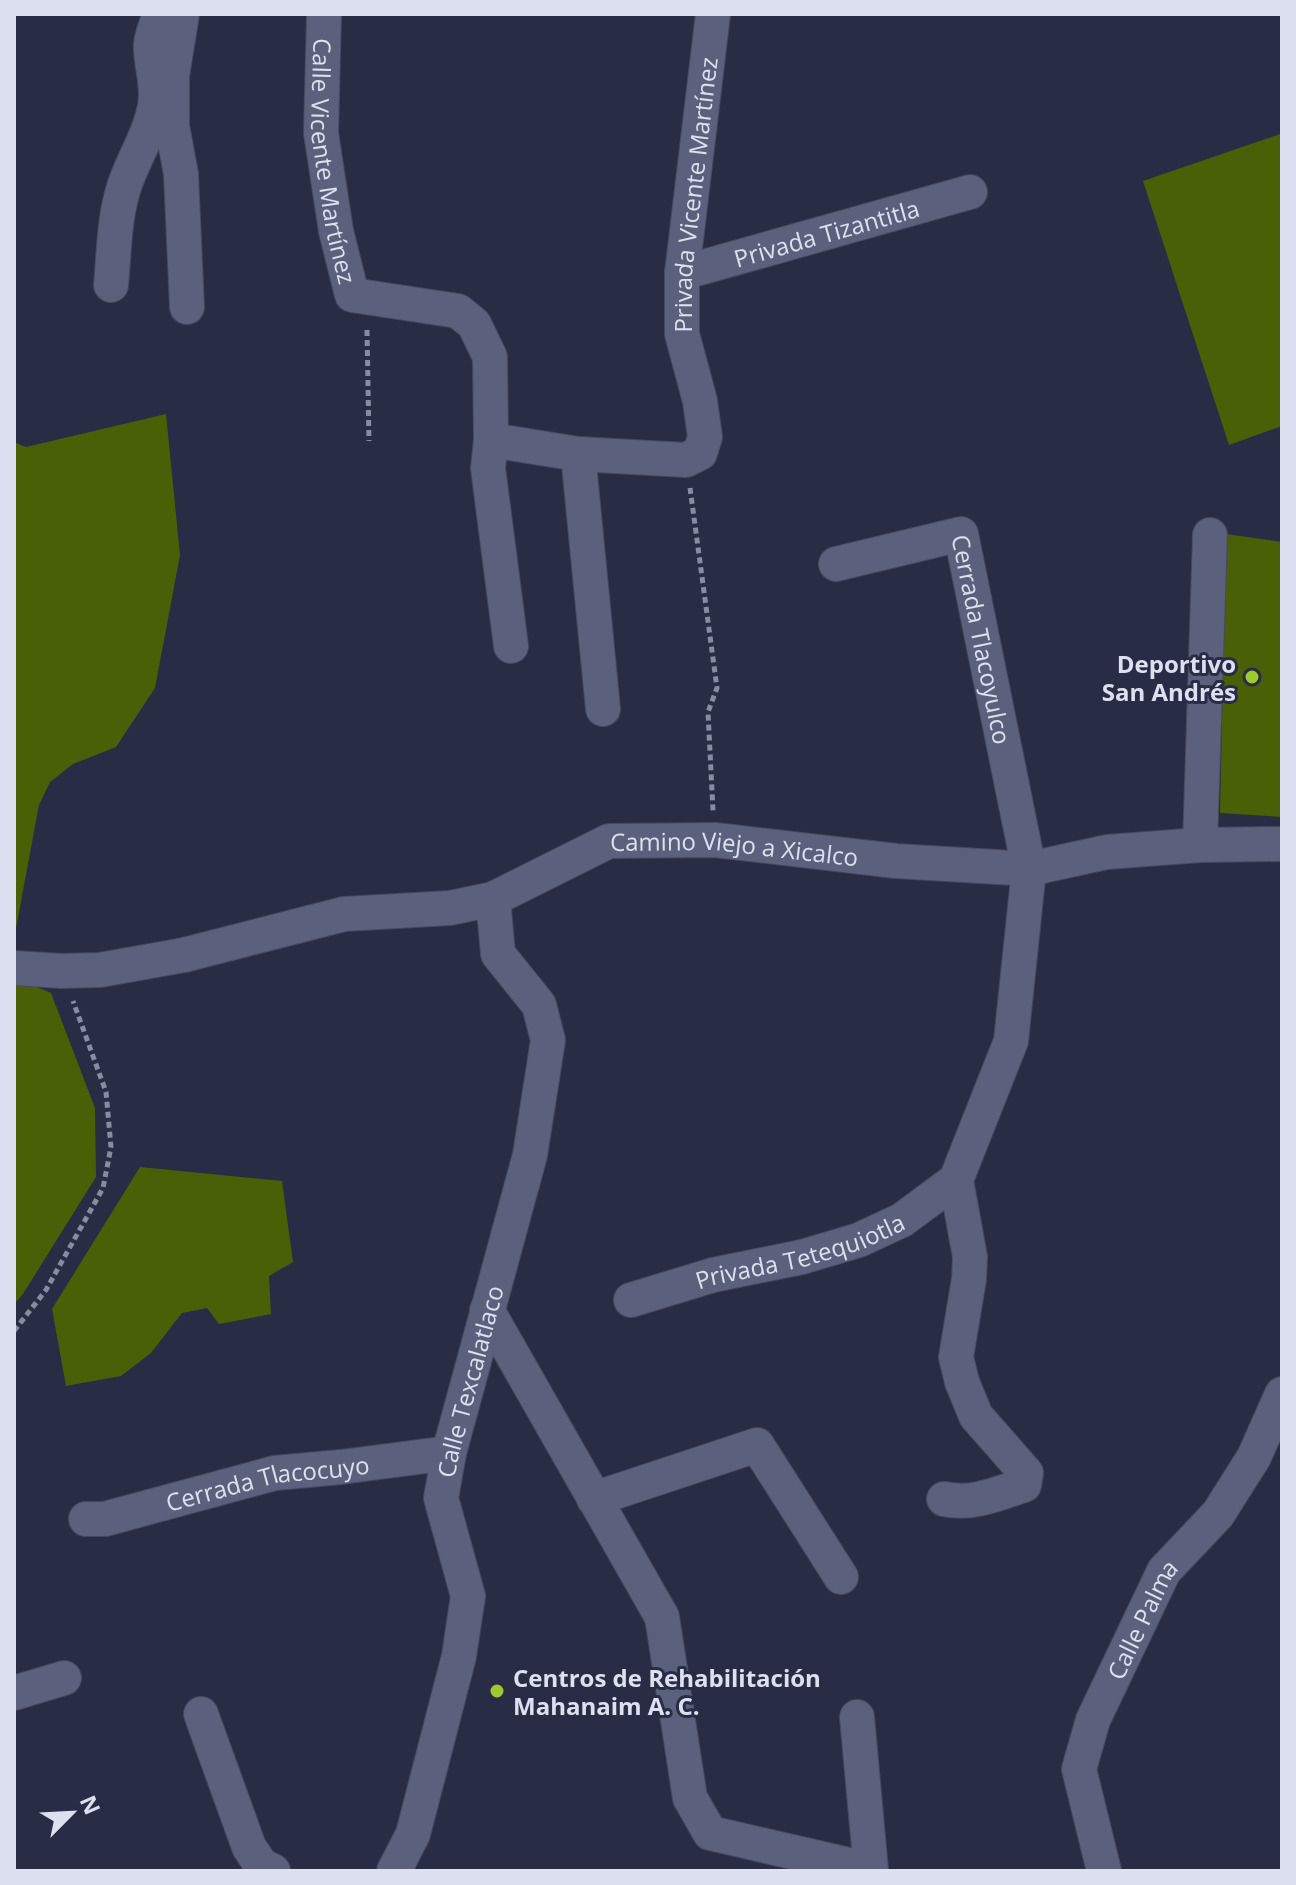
<svg xmlns="http://www.w3.org/2000/svg" width="1296" height="1885" viewBox="0 0 1296 1885" font-family="'Open Sans',sans-serif">
<style>
.green{fill:#496007}
.lines{fill:none;stroke-linecap:round;stroke-linejoin:round}
.minor-casing{stroke:#46495e;stroke-width:36}
.path{stroke:#888ca1;stroke-width:5;stroke-dasharray:6 4;stroke-linecap:butt}
.minor{stroke:#5b617d;stroke-width:34}
.poi-dot{fill:#9eca2e;stroke:#282c45;stroke-width:3}
.labels{text-anchor:middle;dominant-baseline:central;stroke-width:6;stroke-linejoin:round;paint-order:stroke}
.street-label{font-size:24px;fill:#dce0f0;stroke:#282c45}
.poi-label{font-size:24px;font-weight:bold;fill:#dce0f0;stroke:#282c45;text-anchor:end}
</style>
<rect width="100%" height="100%" fill="#282c45"/>
<path class="green" d="M1280 134 1282 141V426L1229 445 1143 181Z
M166 414 180 555 155 688 116 747 73 764 50 782 39 805 14 939V442L26 447Z
M1226 534 1282 542V817L1220 813Z
M14 981 25 982 51 993 95 1108 96 1177 23 1294 14 1304Z
M140 1167 282 1181 293 1262 269 1276 271 1314 219 1324 207 1308 182 1313 151 1353 121 1376 66 1386 52 1309Z"/>
<g class="lines">
<defs>
<g id="minor">
<path d="M182 14 172 76V126L181 174 187 307"/>
<path id="s1" d="M324 14 321 133 336 231 352 295 458 311 474 324 490 357 491 440 578 454 686 460 700 453 705 437 700 401 682 334V273L713 14"/>
<path id="s2" d="M682 273 970 192"/>
<path d="M111 285C114 253 114 218 124 187 133 159 150 135 155 106 159 82 150 65 151 44 152 34 157 23 160 14"/>
<path d="M491 440 488 468 511 646"/>
<path d="M578 454 603 709"/>
<path id="s3" d="M836 564 961 534 1029 869 1011 1041 956 1180 970 1257 969 1279 956 1357 962 1382 976 1416 1026 1473 1024 1485C997 1494 973 1505 944 1499"/>
<path d="M1200 845 1210 535"/>
<path id="s4" d="M14 968 62 971 100 970 184 955 344 914 450 908 493 899 609 841 715 840 896 861 1029 869 1107 852 1200 845 1282 844"/>
<path id="s5" d="M631 1300 713 1275 802 1257 859 1240 902 1220 956 1180"/>
<path d="M487 1310 662 1617 690 1798 710 1833 871 1870 857 1717"/>
<path d="M594 1499 757 1445 841 1577"/>
<path id="s6" d="M86 1519H105L275 1473 341 1467 449 1453"/>
<path d="M14 1693 64 1678"/>
<path d="M201 1714 249 1847 261 1865 273 1871"/>
<path id="s7" d="M394 1871 413 1834 459 1656 468 1596 441 1498 449 1453 530 1155 548 1040 539 1005 498 954 493 899"/>
<path id="s8" d="M1104 1871 1079 1769 1093 1720 1164 1571 1218 1514 1254 1457 1282 1394"/>
</g>
</defs>
<use href="#minor" class="minor-casing"/>
<path class="path" d="M367 330 369 441
M690 488 717 688 708 712 713 811
M14 1331 46 1290 103 1188 111 1147 106 1092 73 1001"/>
<use href="#minor" class="minor"/>
</g>
<g class="poi-dot">
<circle cx="1252" cy="677" r="8"/>
<circle cx="497" cy="1691" r="8"/>
</g>
<g class="labels">
<g class="street-label">
<text stroke="none"><textPath href="#s1" startOffset="148">Calle Vicente Martínez</textPath></text>
<text stroke="none"><textPath href="#s1" startOffset="1006">Privada Vicente Martínez</textPath></text>
<text stroke="none"><textPath href="#s2" startOffset="150">Privada Tizantitla</textPath></text>
<text stroke="none"><textPath href="#s3" startOffset="236">Cerrada Tlacoyulco</textPath></text>
<text stroke="none"><textPath href="#s4" startOffset="742">Camino Viejo a Xicalco</textPath></text>
<text stroke="none"><textPath href="#s5" startOffset="176">Privada Tetequiotla</textPath></text>
<text stroke="none"><textPath href="#s7" startOffset="508">Calle Texcalatlaco</textPath></text>
<text stroke="none"><textPath href="#s6" startOffset="186">Cerrada Tlacocuyo</textPath></text>
<text stroke="none"><textPath href="#s8" startOffset="268">Calle Palma</textPath></text>
</g>
<g class="poi-label">
<text x="1236" y="663">Deportivo<tspan x="1236" dy="28">San Andrés</tspan></text>
<text x="513" y="1677" text-anchor="start">Centros de Rehabilitación<tspan x="513" dy="28">Mahanaim A. C.</tspan></text>
</g>
</g>
<rect width="1296" height="1885" fill="none" stroke="#dce0f0" stroke-width="32"/>
<g transform="translate(72 1813) rotate(66)" stroke="#282c45" stroke-width="6" paint-order="stroke">
<path d="M0-6L14 30L0 20L-14 30Z" fill="#dce0f0"/>
<text y="-12" font-size="22" font-weight="bold" text-anchor="middle" fill="#dce0f0">N</text>
</g>
</svg>
